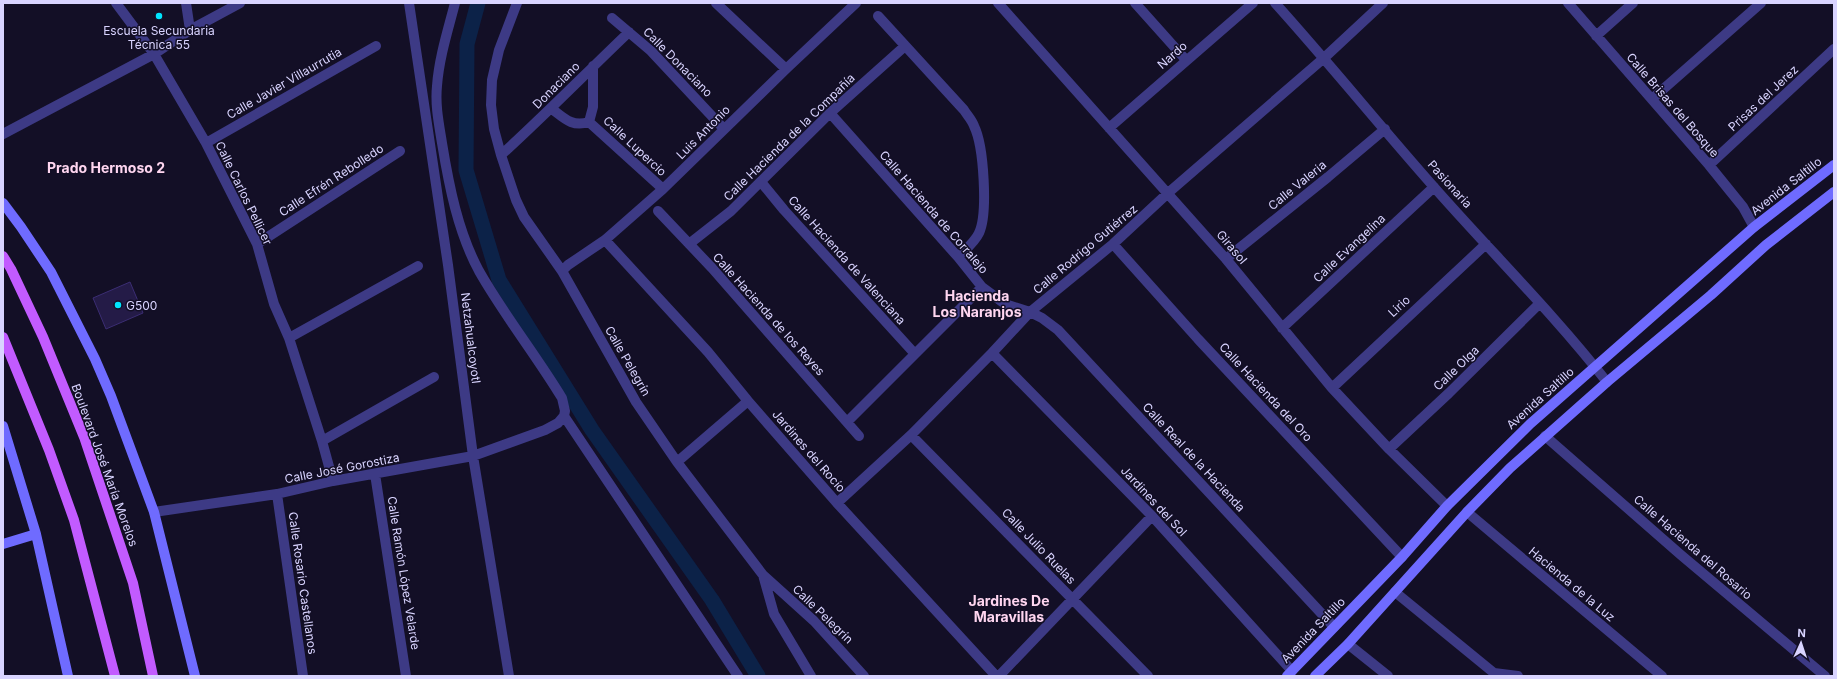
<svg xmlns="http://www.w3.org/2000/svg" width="1837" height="679" viewBox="0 0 1837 679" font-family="Inter,sans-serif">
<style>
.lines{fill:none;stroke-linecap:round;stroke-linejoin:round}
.canal{stroke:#0c2248;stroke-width:15}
.building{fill:#241b47;stroke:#3b2d73}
.street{stroke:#3d3a85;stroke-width:10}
.secondary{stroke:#6f6bff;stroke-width:10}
.primary{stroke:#c25bff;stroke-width:10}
.poi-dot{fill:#00e5ff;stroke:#130f26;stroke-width:1.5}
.labels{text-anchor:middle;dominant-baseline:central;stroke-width:3;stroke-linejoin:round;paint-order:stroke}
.poi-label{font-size:12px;fill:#d9d4ff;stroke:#130f26}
.street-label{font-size:12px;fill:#d9d4ff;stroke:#130f26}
.quarter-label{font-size:14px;font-weight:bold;fill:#ffd6f0;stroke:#130f26}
</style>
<rect width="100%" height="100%" fill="#130f26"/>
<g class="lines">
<path class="canal" d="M478 3 467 44 466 170 499 280 592 430 712 600 758 676"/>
</g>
<path class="building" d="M130 282 143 313 106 329 93 298Z"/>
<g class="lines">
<path class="street" d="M116 3 154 54 206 143 257 244 274 304 289 338 322 441 333 481
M186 3 190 30
M409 3 448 265 473 456 509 676
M517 3 499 50 492 80 491 105 494 129 501 155 516 200 524 217 562 271 636 402 677 462 763 575 814 621 864 676
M716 3 786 69
M998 3 1226 259 1332 388 1389 449 1447 506
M1135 3 1186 60
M1275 3C1329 63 1380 126 1433 186 1491 252 1553 313 1607 382
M1568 3 1709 165 1743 207 1754 227
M878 16 964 110C967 115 972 120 974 126 984 146 988 214 979 233 975 242 965 250 958 257
M612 18 651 51 724 129
M1596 36 1633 3
M1652 99 1761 3
M552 109C565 119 572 127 589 122
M830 113 958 257 982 287 1005 304 1030 312 1042 318 1058 330 1334 627
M589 122 663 189
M589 122 593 107V66
M1109 128 1253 3
M3 134 154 54 190 30 240 3
M206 143 376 46
M501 155C545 115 586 73 629 32
M1709 165 1834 49
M761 182 784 210 915 354
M658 211 712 268 859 436
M605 240 708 352 748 401 837 503 996 676
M257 244 400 151
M689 244 731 211 830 113 905 46
M1113 244 1198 339 1402 557
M1226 259 1328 177 1385 129
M562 271 568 265 605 240 663 189 786 69 856 3
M1282 328 1434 187
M289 338 418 266
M992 353 1152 516 1292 671
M1332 388 1486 244
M564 416 738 676
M847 422 982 287
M911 435 1148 676
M1545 436 1681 555 1825 676
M322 441 434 377
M1389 449 1449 393 1539 304
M677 462 748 401
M375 474 406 676
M277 494 303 676
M837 503 911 435 992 353 1030 312 1113 244 1168 193 1324 58 1383 3
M154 512 277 494 333 481 473 456 545 430 558 423 564 416 565 411 562 398C536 355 504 315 479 271 458 232 449 186 442 143 439 124 435 105 437 86 439 58 448 30 455 3
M1467 512 1662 676
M763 575 774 614 811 676
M1395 592 1494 673 1518 676
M1348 644 1388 676
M999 676 1152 516"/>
<path class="secondary" d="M3 203 21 227 51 272 95 359 111 396 154 512 195 676
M3 426 36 534 68 676
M3 544 36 534
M1287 676 1402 557 1447 506 1530 424 1754 227 1834 165
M1315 676 1348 644 1467 512 1510 468 1607 382 1711 295 1766 245 1834 192"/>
<path class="primary" d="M3 256 11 269 43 337 84 437 133 583 153 676
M3 337 49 450 74 520 115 676"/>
</g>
<g class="poi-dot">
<circle cx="159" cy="16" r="4"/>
<circle cx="118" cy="305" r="4"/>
</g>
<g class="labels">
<g class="poi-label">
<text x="159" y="30">Escuela Secundaria<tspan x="159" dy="14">Técnica 55</tspan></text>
<text x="126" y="305" text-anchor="start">G500</text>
</g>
<g class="street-label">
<text transform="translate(1172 55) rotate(-41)">Nardo</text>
<text transform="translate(678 62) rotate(45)">Calle Donaciano</text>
<text transform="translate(284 83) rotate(-30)">Calle Javier Villaurrutia</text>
<text transform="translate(556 85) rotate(-45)">Donaciano</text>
<text transform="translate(1763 98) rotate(-43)">Prisas del Jerez</text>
<text transform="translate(1673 105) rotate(49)">Calle Brisas del Bosque</text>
<text transform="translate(703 132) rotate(-45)">Luis Antonio</text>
<text transform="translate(789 137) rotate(-44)">Calle Hacienda de la Compañía</text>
<text transform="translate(635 146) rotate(43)">Calle Lupercio</text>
<text transform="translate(331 180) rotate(-33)">Calle Efrén Rebolledo</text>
<text transform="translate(1450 184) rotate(48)">Pasionaria</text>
<text transform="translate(1297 185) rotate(-39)">Calle Valeria</text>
<text transform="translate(1786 186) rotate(-38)">Avenida Saltillo</text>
<text transform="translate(244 193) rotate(64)">Calle Carlos Pellicer</text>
<text transform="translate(934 212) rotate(49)">Calle Hacienda de Corralejo</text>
<text transform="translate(1232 247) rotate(50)">Girasol</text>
<text transform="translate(1349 248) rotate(-43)">Calle Evangelina</text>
<text transform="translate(1085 249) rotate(-40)">Calle Rodrigo Gutiérrez</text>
<text transform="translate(847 260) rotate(48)">Calle Hacienda de Valenciana</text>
<text transform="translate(1399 306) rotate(-43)">Lirio</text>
<text transform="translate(769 314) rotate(48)">Calle Hacienda de los Reyes</text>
<text transform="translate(471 338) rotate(83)">Netzahualcoyotl</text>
<text transform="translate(628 361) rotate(60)">Calle Pelegrín</text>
<text transform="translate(1456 368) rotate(-44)">Calle Olga</text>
<text transform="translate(1266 392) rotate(47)">Calle Hacienda del Oro</text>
<text transform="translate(1540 398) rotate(-42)">Avenida Saltillo</text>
<text transform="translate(809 451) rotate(49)">Jardines del Rocío</text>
<text transform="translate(1194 457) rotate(47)">Calle Real de la Hacienda</text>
<text transform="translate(105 465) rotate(70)">Boulevard José María Morelos</text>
<text transform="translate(342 468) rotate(-11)">Calle José Gorostiza</text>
<text transform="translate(1154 501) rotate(47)">Jardines del Sol</text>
<text transform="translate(1039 546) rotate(46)">Calle Julio Ruelas</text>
<text transform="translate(1693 547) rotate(41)">Calle Hacienda del Rosario</text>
<text transform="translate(404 573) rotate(81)">Calle Ramón López Velarde</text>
<text transform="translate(303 583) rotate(82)">Calle Rosario Castellanos</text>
<text transform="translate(1572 584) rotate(40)">Hacienda de la Luz</text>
<text transform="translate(823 614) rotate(44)">Calle Pelegrín</text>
<text transform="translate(1313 630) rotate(-46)">Avenida Saltillo</text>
</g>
<g class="quarter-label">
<text x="106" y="167">Prado Hermoso 2</text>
<text x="977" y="295">Hacienda<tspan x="977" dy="16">Los Naranjos</tspan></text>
<text x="1009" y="600">Jardines De<tspan x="1009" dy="16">Maravillas</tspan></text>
</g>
</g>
<rect width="1837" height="679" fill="none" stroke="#d9d4ff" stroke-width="8"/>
<g transform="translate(1801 643) rotate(3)" stroke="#130f26" stroke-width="3" paint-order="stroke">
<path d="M0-3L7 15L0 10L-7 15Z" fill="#d9d4ff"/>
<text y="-6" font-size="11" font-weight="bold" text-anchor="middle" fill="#d9d4ff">N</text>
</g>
</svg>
